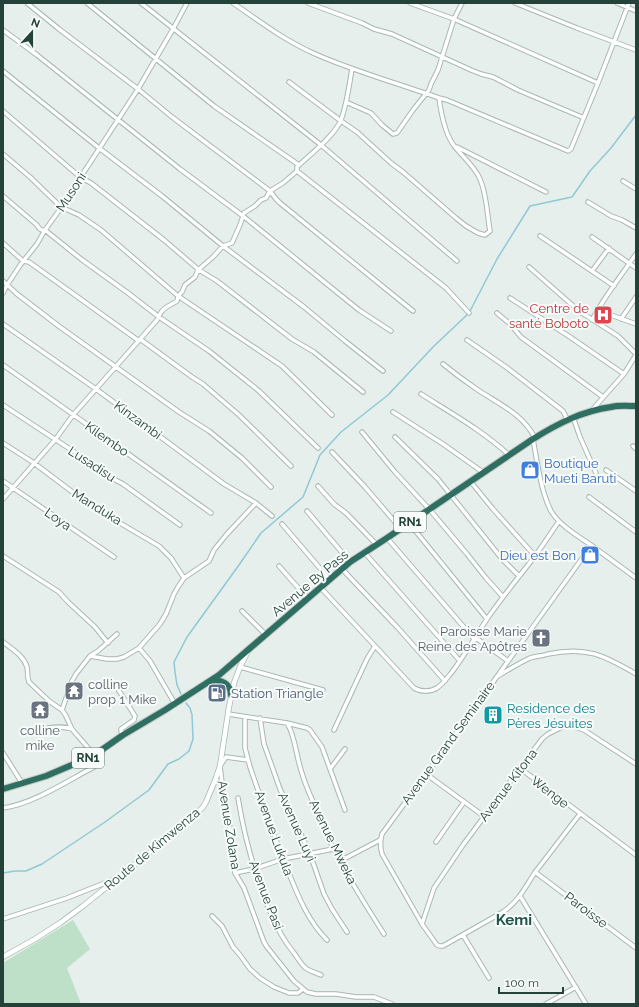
<svg xmlns="http://www.w3.org/2000/svg" width="639" height="1007" viewBox="0 0 639 1007" font-family="Raleway,sans-serif">
<style>
.green{fill:#bfe0c8}
.lines{fill:none;stroke-linecap:round;stroke-linejoin:round}
.stream{stroke:#8ec9d4;stroke-width:1.5}
.street-casing{stroke:#a8b8b2;stroke-width:5.5}
.secondary-casing{stroke:#a4bbb3;stroke-width:6}
.highway-casing{stroke:#c2cac8;stroke-width:8}
.street{stroke:#fff;stroke-width:3.5}
.secondary{stroke:#fff;stroke-width:4.5}
.highway{stroke:#2f6f62;stroke-width:6}
.labels{text-anchor:middle;dominant-baseline:central;stroke-width:4;stroke-linejoin:round;paint-order:stroke}
.shield{fill:#f7fbf9;stroke:#637a73;stroke-width:1}
.shield-label{font-size:12px;font-weight:bold;fill:#24423a}
.street-label{font-size:13px;fill:#24423a;stroke:#f7fbf9}
.health-label{font-size:13px;fill:#be3a42;stroke:#f7fbf9;text-anchor:end}
.shop-label{font-size:13px;fill:#366cbe;stroke:#f7fbf9;text-anchor:start}
.worship-label{font-size:13px;fill:#5b616d;stroke:#f7fbf9;text-anchor:end}
.service-label{font-size:13px;fill:#4e5e75;stroke:#f7fbf9;text-anchor:start}
.culture-label{font-size:13px;fill:#0d838f;stroke:#f7fbf9;text-anchor:start}
.quarter-label{font-size:15px;font-weight:bold;fill:#1f5548;stroke:#f7fbf9}
</style>
<rect width="100%" height="100%" fill="#e6efeb"/>
<path class="green" d="M73 920 90 949 67 968 81 1004H3V963Z"/>
<g class="lines">
<path class="stream" d="M181 694 177 685 175 672 174 662 187 637 239 565 261 533 303 497 320 455 341 432 388 395 434 346 469 313 497 259 530 206 572 197 590 171 611 148 636 115
M3 873 15 871H26L42 864 105 822 149 790 168 764 179 759 189 751 193 739 192 715 190 708 186 703"/>
<defs>
<path id="street" d="M27 3 59 29 138 89 172 117 270 191 276 199 280 203 413 311
M87 3 214 106 299 165
M141 3 321 145 457 261
M233 3C259 21 284 40 313 53 353 71 397 83 439 98L447 100 568 151 571 149 598 83 629 3
M308 3 362 23 374 29 392 34 471 70 481 74 493 77 518 90 584 118
M410 3 454 19 598 83
M515 3 577 28 636 50
M617 3 636 11
M3 30 37 55 180 169 243 216 359 310 391 331
M3 71 99 148 162 196 223 246 304 307 345 341 383 371
M289 82 341 121 357 132 391 163 403 172 456 218 466 226 478 233 485 235 490 231C487 214 487 195 480 179 475 167 463 157 455 147 445 135 441 113 439 98
M346 102 371 113 382 125 393 134 397 133 413 110 429 90 431 84 438 70 454 19 462 3
M3 111 80 177 91 183 164 240 199 270 217 281 292 339 314 352 363 392
M457 147 546 192
M3 154 30 177 61 207 79 215 101 230 178 296 282 366 332 415
M297 171 446 288 469 313
M623 181 636 189
M3 196 37 225C39 229 41 231 45 230L81 259 128 293 159 317 209 351 259 391 318 448
M588 202 611 216 622 220 636 228
M540 236 614 286
M592 237 636 268
M3 243 23 261 29 262 139 341
M529 267 579 311 618 336 636 354
M592 271 609 248
M3 281 17 294 60 327 179 412 209 431 242 458 271 487
M3 293 7 285 21 264 37 244 45 230 58 212 138 89 173 29 187 3
M510 298 570 337 624 374
M597 310 636 324
M497 313 511 325 521 337 603 397
M621 319 636 297
M592 320C604 297 621 276 636 254
M3 324 96 389 224 484 256 503 272 516
M140 339 192 377 203 384 239 415 291 466
M467 340 506 367 554 404 563 411 567 419
M443 364C454 373 466 382 478 390 499 404 523 414 535 438
M3 365C73 414 142 464 211 513
M421 394C451 413 483 431 509 455
M3 405 79 455 110 477 123 484 180 525
M592 410 624 374 636 355
M393 412 443 444 484 473
M573 417 580 437 596 473
M362 432 395 472 430 510 467 554 486 578 503 597
M395 437 438 479 502 559 519 576
M533 439C537 461 541 492 551 511 559 525 578 536 591 545 606 556 621 567 636 578
M3 443 34 463 91 506 159 546 171 558 184 578
M633 446 636 449
M332 452 365 487 401 529
M606 470 636 491
M3 481 114 557
M471 482 493 509 535 556
M318 486 334 504 346 513 377 545
M589 497 636 532
M3 499 55 440 73 415 157 320C158 318 159 316 160 314 163 307 171 305 177 301L178 296 182 292 185 285 195 277 198 270 213 257 223 246 232 243 240 225 244 213 247 211 255 206 261 200 266 198 270 191 283 183 297 171V167L299 165C311 154 335 135 341 120 347 104 349 86 352 69
M307 511 350 562
M409 523 487 619
M282 524 330 580
M387 538 475 640
M364 552 460 661
M3 556 59 592 68 602 95 627 108 643
M279 566 308 599
M342 569 398 628 445 681
M321 588 375 646 414 688C421 692 430 692 437 688 443 684 447 678 452 672 465 655 475 637 487 619 502 597 519 577 535 556 543 545 551 533 559 521
M242 611 266 635
M476 638 508 661
M3 642C12 649 23 655 27 667 28 672 27 677 29 682L49 701 62 710
M139 648 150 661 175 704
M90 656 107 659H117L124 657 139 648 160 624 166 614 174 594 178 587 184 578 209 561 214 550 227 534 256 503
M240 667 323 690
M498 676C508 670 519 663 530 658 536 656 543 656 548 654 586 646 604 655 636 674
M114 683 135 716 134 720 121 729V731L123 735
M228 714 287 723 307 728 310 730 322 747 345 810
M245 717V748L250 767C262 802 274 837 288 871 298 896 308 921 327 940
M260 718 264 744 280 789 310 854 324 894 332 909 347 932
M287 723C295 735 296 755 301 770 304 781 309 793 314 804 331 850 357 892 384 934
M334 730 367 659 375 646
M45 732 48 728C56 727 64 726 72 729
M3 753 22 783
M248 760 226 757 220 766 224 799 231 833 233 857 235 873 244 888 264 942 267 947 294 981 307 992 316 994H336L356 997H374L392 1004
M330 769 345 749
M521 769 636 855
M426 774 485 817
M238 798C244 835 254 872 268 907 275 924 282 939 294 953 298 958 301 965 307 969 312 972 317 973 321 975
M3 808C33 804 67 781 94 767 99 755 79 739 72 729 68 722 68 717 62 710L72 681 76 674 90 656 98 651 117 634
M580 814C565 833 551 852 536 871 525 887 520 900 503 912L443 946H440L437 945 422 924 382 854C380 847 380 841 382 834L455 735 591 546
M436 842 464 802
M340 861 380 840
M535 872 636 948
M235 873 254 869 283 859 333 849
M520 896 586 1004
M212 916 222 926 233 947 240 955 250 969 260 978 274 987 289 993H298L303 989
M3 919 67 898 115 879
M422 924 434 888 463 845 542 739 548 734 564 726H573L584 730 636 764
M463 935 489 978
M546 1004 576 987"/>
<path id="secondary" d="M3 957 35 939 60 923 83 906 180 828 196 814 203 807 206 802 216 778 220 766 229 707 234 683 240 667 248 651"/>
<path id="highway" d="M211 681C221 679 231 684 231 695
M3 789 46 776 93 756 123 735 165 710 219 675 350 562 387 538 533 439C557 424 582 411 611 407 619 405 628 406 636 406"/>
</defs>
<use href="#street" class="street-casing"/>
<use href="#secondary" class="secondary-casing"/>
<use href="#highway" class="highway-casing"/>
<use href="#street" class="street"/>
<use href="#secondary" class="secondary"/>
<use href="#highway" class="highway"/>
</g>
<defs>
<symbol id="hospital-square" viewBox="-11 -11 22 22"><rect x="-9" y="-9" width="18" height="18" rx="4" fill="#e0444e" stroke="#f7fbf9"/><path d="M-5-5h3v3.5h4V-5h3V5h-3V1.5h-4V5h-3Z" fill="#fff"/></symbol>
<symbol id="shop-square" viewBox="-11 -11 22 22"><rect x="-9" y="-9" width="18" height="18" rx="4" fill="#3f7fe0" stroke="#f7fbf9"/><path d="M-5-2.5h2.3a2.7 3.5 0 0 1 5.4 0H5L5.5 6h-11ZM-1.5-2.5h3a1.5 2.3 0 0 0-3 0Z" fill="#fff"/></symbol>
<symbol id="church-square" viewBox="-11 -11 22 22"><rect x="-9" y="-9" width="18" height="18" rx="4" fill="#6b7280" stroke="#f7fbf9"/><path d="M-1.2-6h2.4v3.5h3.3v2.4h-3.3V6h-2.4V-.1h-3.3v-2.4h3.3Z" fill="#fff"/></symbol>
<symbol id="temple-square" viewBox="-11 -11 22 22"><rect x="-9" y="-9" width="18" height="18" rx="4" fill="#6b7280" stroke="#f7fbf9"/><path d="M0-6L5-2H3V0L6.5 2.5H4V6H1.5V3h-3V6H-4V2.5H-6.5L-3 0V-2H-5Z" fill="#fff"/></symbol>
<symbol id="fuel-square" viewBox="-11 -11 22 22"><rect x="-9" y="-9" width="18" height="18" rx="4" fill="#5c6f8a" stroke="#f7fbf9"/><path d="M-5.5-6h7V0h2V4h1.3V-2.5L3-4.5l.8-.8L6-3V5H2.5V1h-1V6h-7ZM-4.2-4.7v3.2H.2V-4.7Z" fill="#fff"/></symbol>
<symbol id="building-square" viewBox="-11 -11 22 22"><rect x="-9" y="-9" width="18" height="18" rx="4" fill="#0f9aa8" stroke="#f7fbf9"/><path d="M-4-6H4V6H1V3H-1V6H-4ZM-2.5-4.3h1.7v1.8h-1.7ZM.8-4.3h1.7v1.8H.8ZM-2.5-1h1.7V.8h-1.7ZM.8-1h1.7V.8H.8Z" fill="#fff"/></symbol>
</defs>
<g fill-rule="evenodd">
<use href="#hospital-square" x="592" y="304" width="22" height="22"/>
<use href="#shop-square" x="519" y="459" width="22" height="22"/>
<use href="#shop-square" x="579" y="544" width="22" height="22"/>
<use href="#church-square" x="530" y="627" width="22" height="22"/>
<use href="#temple-square" x="63" y="680" width="22" height="22"/>
<use href="#fuel-square" x="206" y="682" width="22" height="22"/>
<use href="#temple-square" x="29" y="699" width="22" height="22"/>
<use href="#building-square" x="482" y="704" width="22" height="22"/>
</g>
<g class="labels">
<g class="shield">
<rect x="394" y="512" width="32" height="20" rx="3"/>
<rect x="72" y="748" width="32" height="20" rx="3"/>
</g>
<g class="shield-label">
<text x="410" y="522">RN1</text>
<text x="88" y="758">RN1</text>
</g>
<g class="street-label">
<text transform="translate(71 192) rotate(-57)">Musoni</text>
<text transform="translate(138 420) rotate(36)">Kinzambi</text>
<text transform="translate(107 439) rotate(35)">Kilembo</text>
<text transform="translate(92 464) rotate(33)">Lusadisu</text>
<text transform="translate(97 507) rotate(32)">Manduka</text>
<text transform="translate(58 519) rotate(35)">Loya</text>
<text transform="translate(310 583) rotate(-40)">Avenue By Pass</text>
<text transform="translate(448 743) rotate(-54)">Avenue Grand Seminaire</text>
<text transform="translate(508 785) rotate(-53)">Avenue Kitona</text>
<text transform="translate(550 792) rotate(37)">Wenge</text>
<text transform="translate(229 825) rotate(81)">Avenue Zolana</text>
<text transform="translate(297 827) rotate(66)">Avenue Luyi</text>
<text transform="translate(274 833) rotate(70)">Avenue Lukula</text>
<text transform="translate(333 842) rotate(64)">Avenue Mweka</text>
<text transform="translate(152 849) rotate(-40)">Route de Kimwenza</text>
<text transform="translate(266 895) rotate(69)">Avenue Pasi</text>
<text transform="translate(586 910) rotate(37)">Paroisse</text>
</g>
<g class="health-label">
<text x="589" y="308">Centre de<tspan x="589" dy="15">santé Boboto</tspan></text>
</g>
<g class="shop-label">
<text x="544" y="463">Boutique<tspan x="544" dy="15">Mueti Baruti</tspan></text>
<text x="576" y="555" text-anchor="end">Dieu est Bon</text>
</g>
<g class="worship-label">
<text x="527" y="631">Paroisse Marie<tspan x="527" dy="15">Reine des Apôtres</tspan></text>
<text x="88" y="684" text-anchor="start">colline<tspan x="88" dy="15">prop 1 Mike</tspan></text>
<text x="40" y="730" text-anchor="middle">colline<tspan x="40" dy="15">mike</tspan></text>
</g>
<g class="service-label">
<text x="231" y="693">Station Triangle</text>
</g>
<g class="culture-label">
<text x="507" y="708">Residence des<tspan x="507" dy="15">Pères Jésuites</tspan></text>
</g>
<g class="quarter-label">
<text x="514" y="920">Kemi</text>
</g>
</g>
<rect width="639" height="1007" fill="none" stroke="#24423a" stroke-width="8"/>
<g transform="translate(32 32) rotate(21)" stroke="#f7fbf9" stroke-width="3" paint-order="stroke">
<path d="M0-3L7 15L0 10L-7 15Z" fill="#24423a"/>
<text y="-6" font-size="11" font-weight="bold" text-anchor="middle" fill="#24423a">N</text>
</g>
<path d="M499 987v6h64v-6" fill="none" stroke="#24423a" stroke-width="2"/>
<text x="505" y="987" font-size="12" fill="#24423a" stroke="#f7fbf9" stroke-width="3" paint-order="stroke">100 m</text>
</svg>
